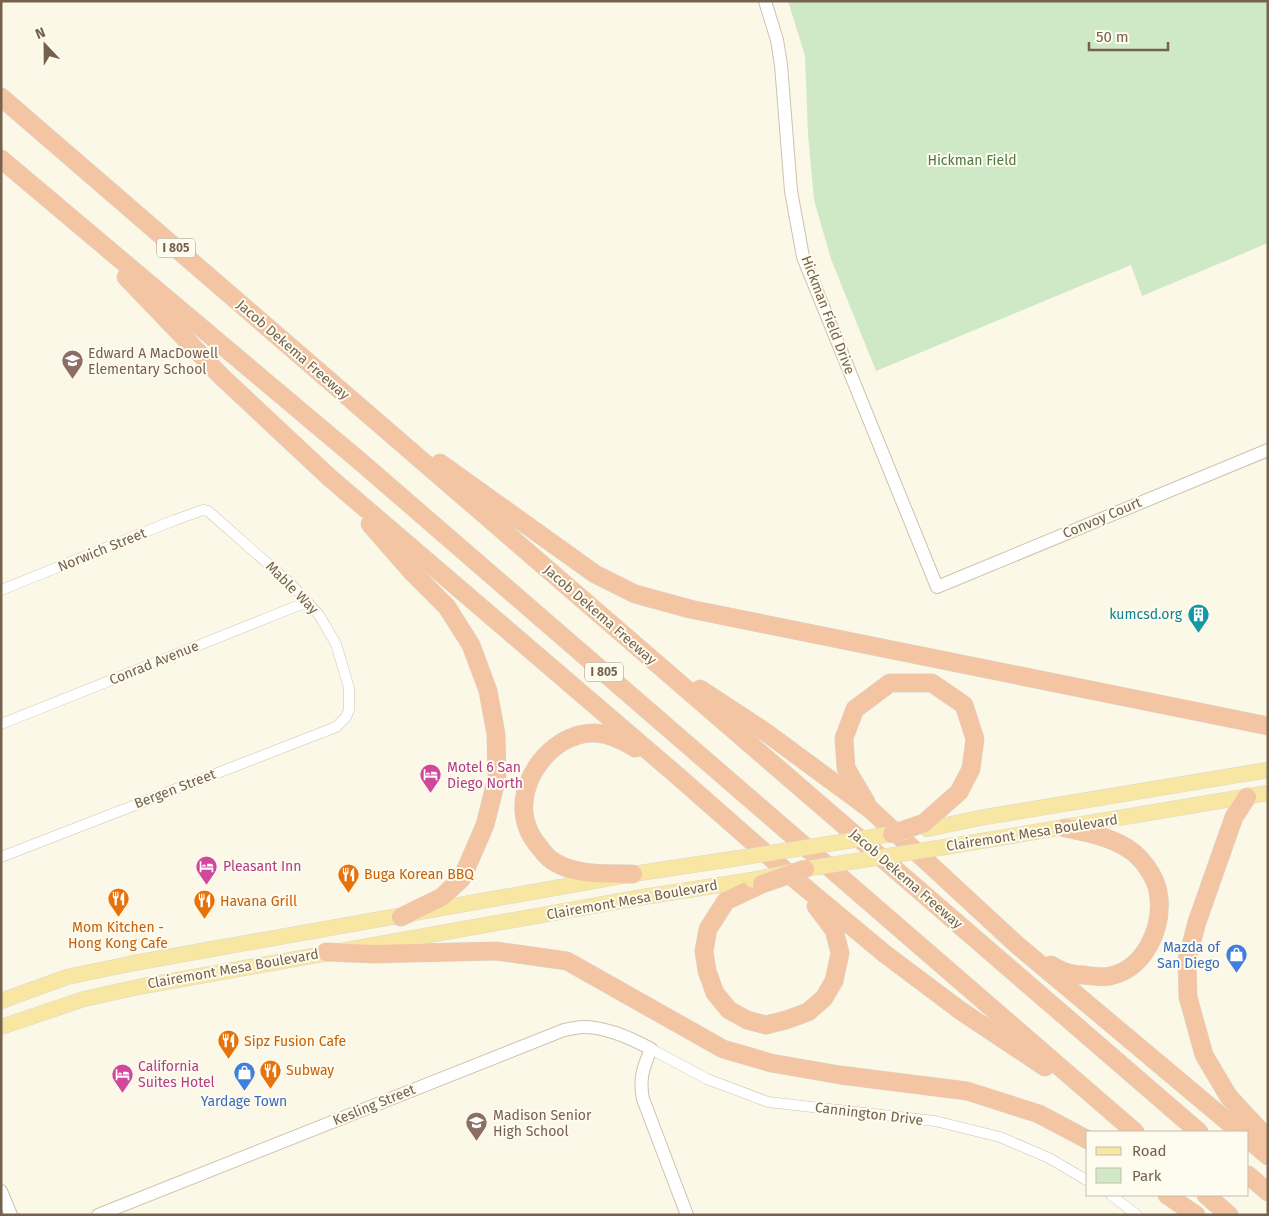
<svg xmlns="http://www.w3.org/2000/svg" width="1269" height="1216" viewBox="0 0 1269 1216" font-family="'Fira Sans',sans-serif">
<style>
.green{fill:#cfe9c7}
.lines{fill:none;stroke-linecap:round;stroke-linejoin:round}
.minor-casing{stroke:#cec1ae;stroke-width:11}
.tertiary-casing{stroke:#cec1ae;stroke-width:14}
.primary-casing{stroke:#dbd6d1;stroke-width:16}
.motorway-casing{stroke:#dbd6d1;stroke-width:19}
.minor{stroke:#fff;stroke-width:10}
.tertiary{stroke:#fff;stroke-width:12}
.primary{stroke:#f8e7a3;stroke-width:15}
.motorway{stroke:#f4c5a2;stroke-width:18}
.primary-bridge-casing{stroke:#dbd6d1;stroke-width:16;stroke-linecap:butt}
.motorway-bridge-casing{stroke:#dbd6d1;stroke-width:19;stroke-linecap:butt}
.primary-bridge{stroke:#f8e7a3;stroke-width:15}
.motorway-bridge{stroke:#f4c5a2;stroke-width:18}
.labels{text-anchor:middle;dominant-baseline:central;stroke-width:4;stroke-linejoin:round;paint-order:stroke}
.shield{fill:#fefbef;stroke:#9e907e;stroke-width:1}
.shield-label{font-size:12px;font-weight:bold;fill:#75624d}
.park-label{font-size:14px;fill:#4c7b45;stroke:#fefbef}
.street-label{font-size:14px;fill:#75624d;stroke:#fefbef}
.education-label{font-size:14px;fill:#785e54;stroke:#fefbef;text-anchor:start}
.culture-label{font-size:14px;fill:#0d838f;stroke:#fefbef;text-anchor:end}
.hotel-label{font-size:14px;fill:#b23c85;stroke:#fefbef;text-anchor:start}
.food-label{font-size:14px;fill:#c56008;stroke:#fefbef;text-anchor:start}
.shop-label{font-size:14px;fill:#366cbe;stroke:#fefbef;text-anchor:end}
</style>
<rect width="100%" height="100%" fill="#fcf8e8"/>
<path class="green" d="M788 1H1268V243L1142 296 1131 265 876 371 831 259 814 200 808 135 805 56Z"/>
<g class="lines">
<defs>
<path id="minor" d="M1 590 175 520 203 510 208 511 291 584 319 615 336 644 349 688V710L346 717 336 727 1 857
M1 724 307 602
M651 1049 707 1079 768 1102 935 1121 1000 1137 1049 1158 1088 1181
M1111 1195 1137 1215"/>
<path id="tertiary" d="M765 1 777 40 781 65 791 191 803 257 937 587 1268 450
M1 1191 11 1215
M98 1215 564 1030C570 1029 577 1027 583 1027 607 1027 631 1038 651 1049 643 1068 639 1079 643 1099L687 1215"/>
<path id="primary" d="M927 829 985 817 1268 770
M945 847 1268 793
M1 1001 67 977 134 963 633 874 732 859
M1 1027 84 999 138 987 637 898 752 880"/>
<path id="motorway" d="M1 97 1199 1132
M1 159 362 463 1135 1132
M126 277 222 377 330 478 680 778 796 880 885 954 961 1011 1045 1067
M440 463 595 574 635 594 690 609 1268 726
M370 524 412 572 447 607 471 645 488 691 496 734 497 777 485 825 462 878 442 897 401 917
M700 689 764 731 870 809 1016 944 1240 1132
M1247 797 1234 817 1197 922 1187 960 1188 997 1204 1055 1229 1097 1268 1139
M866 802 846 768 844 738 855 709 890 683H932L964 705 975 739 971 769 959 792 924 823
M633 874C608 873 581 876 558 864 552 861 545 855 541 849 532 839 525 826 524 812 521 773 557 731 596 733 609 734 624 741 635 748
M762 884 726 901 708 929 704 951 707 971 715 993 729 1010 747 1020 766 1025 786 1020 808 1012 824 998 834 981 840 953 834 930 816 906
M326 952 374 954 496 951 567 961 723 1049 771 1063 840 1075 967 1091 1039 1114 1088 1140
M1051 965C1063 972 1069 974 1083 975 1092 976 1101 978 1110 976 1144 969 1162 930 1159 898 1158 881 1146 863 1133 852 1113 837 1089 833 1065 828
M1248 1139 1268 1156
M1248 1175 1268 1192
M1167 1195 1196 1215
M1206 1195 1229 1215"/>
</defs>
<use href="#minor" class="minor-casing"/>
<use href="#tertiary" class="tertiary-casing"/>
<use href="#primary" class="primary-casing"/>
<use href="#motorway" class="motorway-casing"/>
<use href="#minor" class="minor"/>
<use href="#tertiary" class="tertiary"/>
<use href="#primary" class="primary"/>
<use href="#motorway" class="motorway"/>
<defs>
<path id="primary-bridge" d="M732 859 904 832
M752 880 805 869 945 847"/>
<path id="motorway-bridge" d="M892 834 924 823
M762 884 805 869"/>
</defs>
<use href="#primary-bridge" class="primary-bridge-casing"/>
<use href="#motorway-bridge" class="motorway-bridge-casing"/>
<use href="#primary-bridge" class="primary-bridge"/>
<use href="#motorway-bridge" class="motorway-bridge"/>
</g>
<defs>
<symbol id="school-pin" viewBox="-11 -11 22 30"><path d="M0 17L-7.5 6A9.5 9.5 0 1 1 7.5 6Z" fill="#8d6e63" stroke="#fefbef"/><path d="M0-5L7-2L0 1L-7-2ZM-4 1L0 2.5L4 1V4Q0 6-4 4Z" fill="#fff"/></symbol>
<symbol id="building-pin" viewBox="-11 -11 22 30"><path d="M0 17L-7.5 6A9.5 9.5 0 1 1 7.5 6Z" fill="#0f9aa8" stroke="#fefbef"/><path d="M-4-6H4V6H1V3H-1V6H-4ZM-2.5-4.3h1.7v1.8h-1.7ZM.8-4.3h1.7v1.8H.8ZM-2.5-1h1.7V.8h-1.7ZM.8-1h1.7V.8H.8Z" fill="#fff"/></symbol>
<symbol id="hotel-pin" viewBox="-11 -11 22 30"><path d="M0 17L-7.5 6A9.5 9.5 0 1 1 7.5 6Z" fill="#d1479c" stroke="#fefbef"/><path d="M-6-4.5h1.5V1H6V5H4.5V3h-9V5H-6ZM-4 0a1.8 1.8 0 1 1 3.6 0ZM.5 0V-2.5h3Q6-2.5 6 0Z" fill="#fff"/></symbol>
<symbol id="restaurant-pin" viewBox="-11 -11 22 30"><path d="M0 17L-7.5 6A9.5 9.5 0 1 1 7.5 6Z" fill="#e8710a" stroke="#fefbef"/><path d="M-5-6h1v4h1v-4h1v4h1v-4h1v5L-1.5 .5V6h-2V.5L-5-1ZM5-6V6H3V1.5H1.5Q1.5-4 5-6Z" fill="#fff"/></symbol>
<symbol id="shop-pin" viewBox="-11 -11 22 30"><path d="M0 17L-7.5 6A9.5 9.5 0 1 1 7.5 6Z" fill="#3f7fe0" stroke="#fefbef"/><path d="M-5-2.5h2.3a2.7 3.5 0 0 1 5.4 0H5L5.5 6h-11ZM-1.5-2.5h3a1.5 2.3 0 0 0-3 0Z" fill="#fff"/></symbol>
</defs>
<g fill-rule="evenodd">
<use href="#school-pin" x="60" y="348" width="25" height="34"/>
<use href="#building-pin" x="1186" y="602" width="25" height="34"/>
<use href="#hotel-pin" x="418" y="762" width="25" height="34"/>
<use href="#hotel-pin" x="194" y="854" width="25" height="34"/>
<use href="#restaurant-pin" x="336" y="862" width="25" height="34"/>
<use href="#restaurant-pin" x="106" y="886" width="25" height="34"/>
<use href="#restaurant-pin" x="192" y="888" width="25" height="34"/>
<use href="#shop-pin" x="1224" y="942" width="25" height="34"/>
<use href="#restaurant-pin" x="216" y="1028" width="25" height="34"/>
<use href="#restaurant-pin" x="258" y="1058" width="25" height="34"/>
<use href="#shop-pin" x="232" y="1060" width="25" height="34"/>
<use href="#hotel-pin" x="110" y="1062" width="25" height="34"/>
<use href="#school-pin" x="464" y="1110" width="25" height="34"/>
</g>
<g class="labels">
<g class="shield">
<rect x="157" y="238.5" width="38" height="19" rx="4"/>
<rect x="585" y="662.5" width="38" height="19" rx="4"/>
</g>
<g class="shield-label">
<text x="176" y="248">I 805</text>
<text x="604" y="672">I 805</text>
</g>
<g class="park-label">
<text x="972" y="160">Hickman Field</text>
</g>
<g class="street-label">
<text transform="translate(828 315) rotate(69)">Hickman Field Drive</text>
<text transform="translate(293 350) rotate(41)">Jacob Dekema Freeway</text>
<text transform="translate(1102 518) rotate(-23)">Convoy Court</text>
<text transform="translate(102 550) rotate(-22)">Norwich Street</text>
<text transform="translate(292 588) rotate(45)">Mable Way</text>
<text transform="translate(600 615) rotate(41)">Jacob Dekema Freeway</text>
<text transform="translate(154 663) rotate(-22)">Conrad Avenue</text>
<text transform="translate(175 789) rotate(-21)">Bergen Street</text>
<text transform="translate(1032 833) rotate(-9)">Clairemont Mesa Boulevard</text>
<text transform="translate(906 879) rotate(41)">Jacob Dekema Freeway</text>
<text transform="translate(632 900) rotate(-10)">Clairemont Mesa Boulevard</text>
<text transform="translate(233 969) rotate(-10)">Clairemont Mesa Boulevard</text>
<text transform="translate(374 1105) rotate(-22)">Kesling Street</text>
<text transform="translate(869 1114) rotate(7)">Cannington Drive</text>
</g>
<g class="education-label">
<text x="88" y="353">Edward A MacDowell<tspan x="88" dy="16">Elementary School</tspan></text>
<text x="493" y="1115">Madison Senior<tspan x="493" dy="16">High School</tspan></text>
</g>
<g class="culture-label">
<text x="1182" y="614">kumcsd.org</text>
</g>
<g class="hotel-label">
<text x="447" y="767">Motel 6 San<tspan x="447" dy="16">Diego North</tspan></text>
<text x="223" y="866">Pleasant Inn</text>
<text x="138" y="1066">California<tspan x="138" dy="16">Suites Hotel</tspan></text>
</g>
<g class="food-label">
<text x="364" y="874">Buga Korean BBQ</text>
<text x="220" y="901">Havana Grill</text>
<text x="118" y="927" text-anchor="middle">Mom Kitchen -<tspan x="118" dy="16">Hong Kong Cafe</tspan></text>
<text x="244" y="1041">Sipz Fusion Cafe</text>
<text x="286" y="1070">Subway</text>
</g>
<g class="shop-label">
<text x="1220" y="947">Mazda of<tspan x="1220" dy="16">San Diego</tspan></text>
<text x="244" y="1101" text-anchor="middle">Yardage Town</text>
</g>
</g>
<rect width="1269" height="1216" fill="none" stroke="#75624d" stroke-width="5"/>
<rect x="1086" y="1131" width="162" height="65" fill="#fefbef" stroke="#c7beae"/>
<rect x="1096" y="1147" width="25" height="8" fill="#f8e7a3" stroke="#c7beae"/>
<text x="1132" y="1156" font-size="15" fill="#75624d">Road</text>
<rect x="1096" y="1168" width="25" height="15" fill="#cfe9c7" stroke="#c7beae"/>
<text x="1132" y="1181" font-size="15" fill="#75624d">Park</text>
<g transform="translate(45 45) rotate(338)" stroke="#fefbef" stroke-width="4" paint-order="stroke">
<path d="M0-4L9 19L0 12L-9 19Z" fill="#75624d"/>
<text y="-8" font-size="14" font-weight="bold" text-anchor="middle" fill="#75624d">N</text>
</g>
<path d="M1089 42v8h79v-8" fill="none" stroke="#75624d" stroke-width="2.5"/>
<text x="1096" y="42" font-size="15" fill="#75624d" stroke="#fefbef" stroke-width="4" paint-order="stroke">50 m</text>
</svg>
